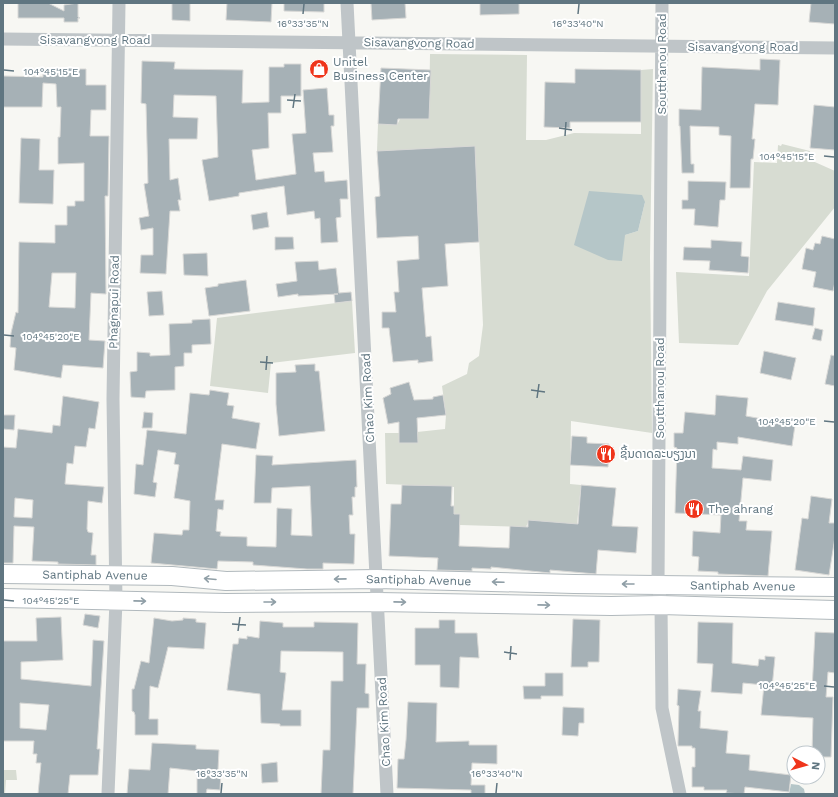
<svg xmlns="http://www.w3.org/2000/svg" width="838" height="797" viewBox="0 0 838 797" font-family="'Work Sans','Noto Sans Lao',sans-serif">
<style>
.green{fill:#d7dcd2;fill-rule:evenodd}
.water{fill:#b5c6c8}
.building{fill:#a6b1b6;stroke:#d8d8d6;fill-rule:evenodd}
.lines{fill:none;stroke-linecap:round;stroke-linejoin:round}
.secondary-casing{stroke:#b1b9bd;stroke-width:20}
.street{stroke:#bfc5c8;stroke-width:13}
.secondary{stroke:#fff;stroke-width:18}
.oneway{stroke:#909fa7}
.ticks{fill:none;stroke:#607681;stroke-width:1.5}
.labels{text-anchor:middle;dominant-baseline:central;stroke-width:4;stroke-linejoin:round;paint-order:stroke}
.street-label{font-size:12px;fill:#607681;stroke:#fff}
.poi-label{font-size:12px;fill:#607681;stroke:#fff;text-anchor:start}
.ticks-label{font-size:10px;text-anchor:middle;fill:#607681;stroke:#fff;stroke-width:4;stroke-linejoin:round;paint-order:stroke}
</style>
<rect width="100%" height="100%" fill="#f7f7f3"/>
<path class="green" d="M430 54 527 55 526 140H546L574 133 641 134V70L653 69 650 257 652 433 571 421 570 484 581 485 577 524 529 520 526 527 460 525V514H454V487L386 484 385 433H399L400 443H417V432L445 429 446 415 442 386 467 374 469 363 479 356 483 325 475 146 377 151 378 124 397 125 400 119H429ZM645 202 638 231 625 235Z
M782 144 810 151 808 159 835 171V207L767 291 738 345 679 343 676 272 749 276 754 162 777 163 778 145 781 146Z
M352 301 355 353 271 363 268 393 210 386 217 318Z
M3 770H16L17 780H6L5 794H3Z"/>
<path class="water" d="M589 191 642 195 645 202 638 231 625 235 622 261 608 260 574 245Z
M791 784 799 785 804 789 805 794H778H789Z"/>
<path class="building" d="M18 3H48L64 11V5L78 3V17L80 18H78V22H64V18H18Z
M172 3H190V21L172 20Z
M227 3H272L271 22 226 20Z
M284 3H324V12L284 11Z
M371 3H405L406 18 372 20Z
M480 3H519V14L480 15Z
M811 3H835V24L809 22Z
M760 59 780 60 778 105 755 104 752 139H755L753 159H751L750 188H730L731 136 719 135V127L690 126 691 164H694V173H682L680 126H679V109L701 110 702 67 760 70Z
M142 61 175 62 174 69 243 70 242 103 269 102V67H284V64H301V96H281V113H268L269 148 252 150 256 180 296 174 292 134 306 133 303 90 327 88 329 115H334V126H331L333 152 313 153 315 172 324 171 325 182 347 180 348 199H340L341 217 336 218 338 242 321 243 320 218 315 219 314 211 287 215 284 186 239 193V196L209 201 202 160 218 157 216 96 174 95 173 117 198 118 197 139H169L170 180 178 178 181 200H178L180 211H170L166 274 140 273 141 255H153V228L141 230 139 218 149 216 144 184 148 183 146 104 141 103Z
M381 68 431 70 429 119H398L397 125 378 124Z
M43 69H86V85H106V110H91L90 136H109L108 196H105L106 294 91 293 89 340 105 341 103 368 63 365 61 378 14 370 16 348 10 347 11 333 16 312 18 313 19 242 55 243V225H67V206H75V201H84V163L58 164V137H60L61 107H57L56 84 43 83 42 107H3V76L43 77ZM52 273H76L75 308 49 307Z
M575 69 641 70V122H570V128L544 127 545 82 575 83Z
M814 105 835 107V150L810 148Z
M21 138 40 139 39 170H54L53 204 19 203Z
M475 146 479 242 445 244 448 286 422 288 426 337 431 336 433 361 418 363V360L393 362 389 328H382V312H396L394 292H399L397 261 419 259 418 236 377 238 375 197 380 196 377 151Z
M688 181 726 182 725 200H720L718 227 694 225 695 209H682V200H688Z
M267 212 269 227 253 230 251 215Z
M822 236 835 239V282L833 291 813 287 816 272 802 269 806 248 813 250 815 243 820 244Z
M275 237H293L294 249 275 250Z
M711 240 742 242 741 256 749 257 748 273 709 270 710 261 683 260 684 247 711 248Z
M207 253 208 276 184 275 183 254Z
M318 261 319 270 336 268 339 293 351 292 352 301 335 303 334 294H338L298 296V294L278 297 276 284 297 281 295 262Z
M246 280 250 311 209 316 205 288 218 286V284Z
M162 291 164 315 149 316 147 292Z
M778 302 815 308 813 326 775 320Z
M210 319 211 344 192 345V353H184V366L175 367V390L146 391 145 398 131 397 130 372 137 371V352L150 353V356L170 355 169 324 192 323V320Z
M815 328 823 330 821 341 812 339Z
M764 351 796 358 791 380 760 373Z
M831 355 835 356V386L825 384Z
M315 364V371H319L325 431 279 436 276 404V373L296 372 295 365Z
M409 382 414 400 433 399V397L443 395 446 415 417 418 418 443H399V422L388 424 383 398 391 394 390 388Z
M210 390 229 393 227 405 234 406 232 418 260 423 256 449 222 444 215 500H224L223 510 218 509 216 531 221 532 220 536 247 537V546L276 547 277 508 292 509 291 535 312 536 310 486 272 488 271 503H254L256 455 273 456 272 465 356 460 357 487H355V497H352L353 515H349L350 534H355L354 564 323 563V569H307L253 565V562L218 561 217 569 151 563 154 533 182 535 183 530H189L190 501 174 498 179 465 174 464 176 453 158 450 153 482 157 483 155 497 134 494 136 464 143 465 147 430 186 434 190 393 209 395Z
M716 395 748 398 746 416 795 425 792 446 738 437V444L717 442V450L713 449 712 468 741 470 743 456 773 460 771 481 743 478 739 521H747L746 530 772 531 768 576 718 574V572L698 571 699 557 692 556 693 531 720 533 721 515 675 513 677 448 674 447V433H683L685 412 715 415Z
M63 396 99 402 95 429 89 428 86 447 75 446 73 464 67 463 65 484 104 487 102 503 88 501 87 529 88 532 93 533 91 555H96V565L58 564V562L32 561 34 527 14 526 13 563H3V447L16 448 18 429 52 433 53 425 60 426ZM15 498 33 500 32 518 14 517Z
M144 412 153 413 152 428H142Z
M3 415H15L14 430 3 429Z
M572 436 587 437V443L609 444 608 467 570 465Z
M402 485 452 486 451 506H454V514H460L459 546 509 548 510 526 528 527V520L578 524 581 485 616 488 612 526 638 527 636 553 598 550 596 574 550 570V573L491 567V569L472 568V571L437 570 438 558 389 556 391 504H401Z
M811 496 832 499 829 523H835V537L829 575 795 570 802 518 808 519Z
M85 614 100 616 98 628 83 625Z
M61 617 63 660 21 662V679L91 686 93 640 104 641 97 749H100L98 775H70L68 794H38L41 763H36L37 754H33L34 741H3V641H37L36 618ZM20 703 49 705 46 730 20 728Z
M154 618 172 621 183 620V618L196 619V622L206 623 204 649 168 647 158 688 150 686 149 719H158V735H135V715L134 712 132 711V689H134L141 661 149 663Z
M573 619 600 620 599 662H588V667H571Z
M439 620H455V633H477L479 658 460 657 459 688 440 687V665H415V628H439Z
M260 621 283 623V627H314V622L358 623 357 664H366L365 693 369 694V708H357L353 794H321L323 750H330L331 681H343V652L281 651 280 672 286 673 282 710H301V726H280V724L261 723 260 694 227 690 233 644H238L239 638 247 639V636L259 638Z
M698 622 733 623 732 663 758 666 759 659 765 660V656L775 657 772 688 812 691 815 632 835 633V673L828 672 826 697H833L831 757H818V753H812L813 718 761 715 764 685 743 683 742 694 711 692 713 664 697 663Z
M545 673H563V696H541V699H524L523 686H545Z
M678 689 701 691 698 711H701L700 728 728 731 726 753 750 755 749 770 791 775 789 792 745 787 744 794 726 793 727 790H704V787H692V767H695V748H692V746H678V743L679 706 677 705Z
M408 702 437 703 436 742 469 741V745H497V764L472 763 471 785H485V794H471V790L397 788 398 759H404L406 740Z
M563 707 584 708V723H579L578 736 562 735Z
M152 743 196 745V749L219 750 218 770 221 771 220 790 207 789 206 794H197V771L170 768 168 794H127L129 769 150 770Z
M277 762 278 782 262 783 261 764Z"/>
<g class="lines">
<defs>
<g id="secondary">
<path id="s1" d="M3 574 172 576 226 581 377 579 574 584 835 587"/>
<path d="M3 598 226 603 378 602 611 606 661 605 835 610"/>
</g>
</defs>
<use href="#secondary" class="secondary-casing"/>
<path class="street" d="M347 3 387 794
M662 3 658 584 661 605 662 708 680 794
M3 39 835 48
M108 794 116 601 113 399 119 3"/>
<use href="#secondary" class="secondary"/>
</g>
<defs><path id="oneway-shaft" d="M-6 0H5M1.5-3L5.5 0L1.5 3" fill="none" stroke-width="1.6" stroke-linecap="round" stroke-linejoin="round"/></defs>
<g class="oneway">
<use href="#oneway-shaft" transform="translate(210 579) rotate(-175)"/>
<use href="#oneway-shaft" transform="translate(340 579) rotate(179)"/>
<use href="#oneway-shaft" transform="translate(498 582) rotate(-178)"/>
<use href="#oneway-shaft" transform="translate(628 584) rotate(-180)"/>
<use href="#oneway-shaft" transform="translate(140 601) rotate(1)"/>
<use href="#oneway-shaft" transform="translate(270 602)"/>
<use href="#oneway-shaft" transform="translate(400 602) rotate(1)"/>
<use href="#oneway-shaft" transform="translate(544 605) rotate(1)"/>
</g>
<path class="ticks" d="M303 14 304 4M578 14 579 4M4 70 14 71M287 100 301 101M293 108 295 94M559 128 572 130M565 136 566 122M824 156 834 157M4 335 14 336M260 362 273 363M266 370 267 356M531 390 545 392M537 398 539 384M824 421 834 422M4 600 14 601M232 624 246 625M238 631 240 617M504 652 517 654M510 660 511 646M824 686 834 687M221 793 222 783M496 793 497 783"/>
<defs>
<symbol id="shop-disc" viewBox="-11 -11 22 22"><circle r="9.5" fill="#ef351b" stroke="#fff"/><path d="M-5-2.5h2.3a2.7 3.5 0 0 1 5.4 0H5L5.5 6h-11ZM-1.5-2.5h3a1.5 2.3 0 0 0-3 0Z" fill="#fff"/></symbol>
<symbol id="restaurant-disc" viewBox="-11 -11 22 22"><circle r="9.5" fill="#ef351b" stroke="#fff"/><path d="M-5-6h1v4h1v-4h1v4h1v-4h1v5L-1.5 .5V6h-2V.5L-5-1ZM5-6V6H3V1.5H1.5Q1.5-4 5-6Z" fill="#fff"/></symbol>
</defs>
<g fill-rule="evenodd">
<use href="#shop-disc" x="308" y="58" width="22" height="22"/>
<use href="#restaurant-disc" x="595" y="443" width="22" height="22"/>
<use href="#restaurant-disc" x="683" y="498" width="22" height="22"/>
</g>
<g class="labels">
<g class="street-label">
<text x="95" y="40">Sisavangvong Road</text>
<text transform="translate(419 43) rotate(1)">Sisavangvong Road</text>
<text x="743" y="47">Sisavangvong Road</text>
<text transform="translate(662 64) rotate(-90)">Soutthanou Road</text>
<text transform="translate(114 302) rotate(-89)">Phagnapui Road</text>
<text transform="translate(660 388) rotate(-90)">Soutthanou Road</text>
<text transform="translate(368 398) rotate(-93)">Chao Kim Road</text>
<text stroke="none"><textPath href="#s1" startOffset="92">Santiphab Avenue</textPath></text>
<text stroke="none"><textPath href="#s1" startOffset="416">Santiphab Avenue</textPath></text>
<text stroke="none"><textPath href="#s1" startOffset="740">Santiphab Avenue</textPath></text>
<text transform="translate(384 722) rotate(-93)">Chao Kim Road</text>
</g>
<g class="poi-label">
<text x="333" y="62">Unitel<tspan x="333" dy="14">Business Center</tspan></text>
<text x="620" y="454">ຊີ້ນດາດລະບຽງນາ</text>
<text x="708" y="509">The ahrang</text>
</g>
</g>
<g class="ticks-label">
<text x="303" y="27">16°33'35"N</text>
<text x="578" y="27">16°33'40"N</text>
<text x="51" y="75">104°45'15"E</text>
<text x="787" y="160">104°45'15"E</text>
<text x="51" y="340">104°45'20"E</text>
<text x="787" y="425">104°45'20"E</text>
<text x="51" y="604">104°45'25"E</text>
<text x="787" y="689">104°45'25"E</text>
<text x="222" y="777">16°33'35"N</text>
<text x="497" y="777">16°33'40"N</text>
</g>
<rect width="838" height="797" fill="none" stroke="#607681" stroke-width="8"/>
<g transform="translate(806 765) rotate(96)"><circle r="19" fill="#ffffff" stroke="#bfc8cd"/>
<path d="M0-3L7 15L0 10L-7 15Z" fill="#ef351b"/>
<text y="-6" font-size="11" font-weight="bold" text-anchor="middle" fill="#607681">N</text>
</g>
</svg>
